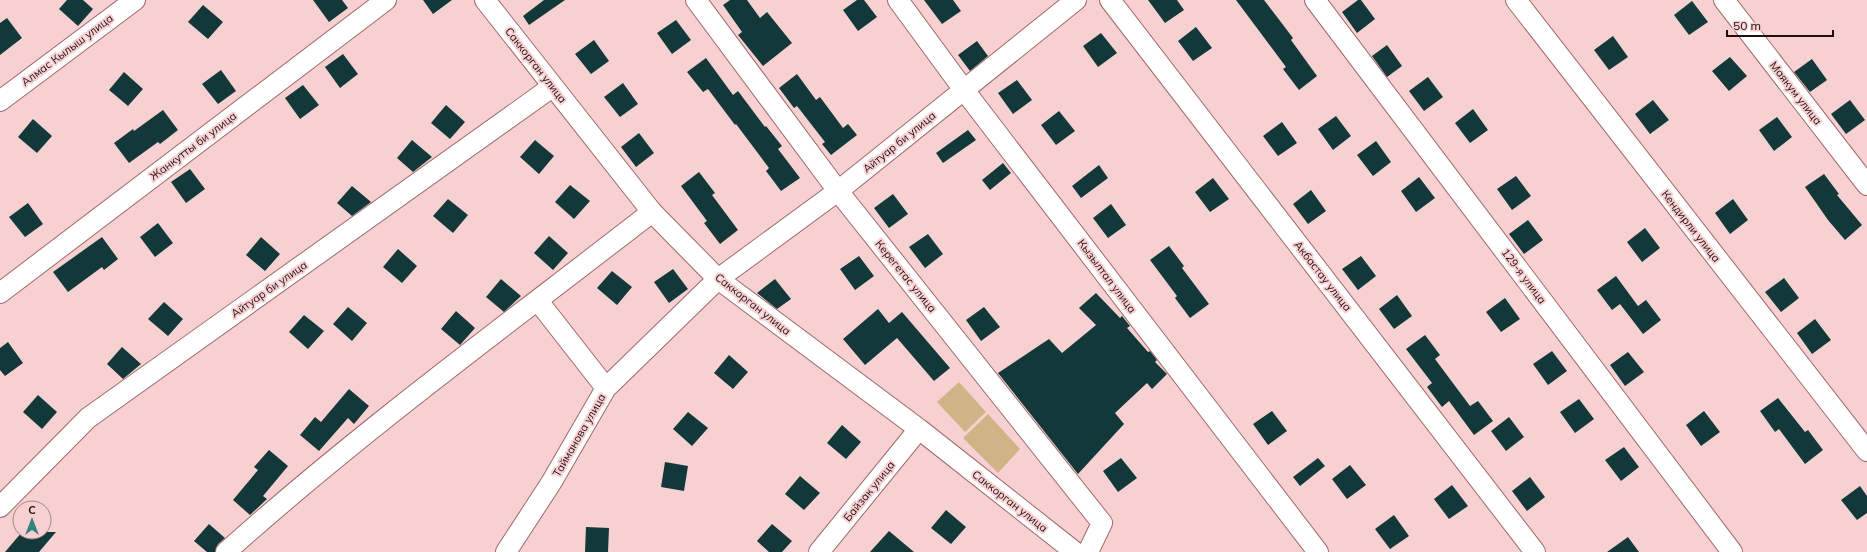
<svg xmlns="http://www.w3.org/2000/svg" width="1867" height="552" viewBox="0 0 1867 552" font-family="Mulish,sans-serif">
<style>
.green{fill:#d1b388}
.building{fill:#123839}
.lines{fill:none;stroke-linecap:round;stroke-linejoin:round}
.minor-casing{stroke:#a0686b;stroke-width:22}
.minor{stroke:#fff;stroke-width:20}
.labels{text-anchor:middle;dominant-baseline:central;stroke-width:4;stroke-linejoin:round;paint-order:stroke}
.street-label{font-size:11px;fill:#220d0f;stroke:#f7d1d2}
</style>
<rect width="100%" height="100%" fill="#f7d1d2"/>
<path class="green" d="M959 382 986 412 965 432 937 402Z
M988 414 1020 449 998 473 963 438Z"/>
<path class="building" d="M67 0H83L93 9 78 26 59 9Z
M313 0H342L348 8 329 22Z
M423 0H452L433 14Z
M544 0H565L529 25 523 16Z
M730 0H747L760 18 767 12 792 43 763 66 738 35 742 32 723 5Z
M857 0H864L877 17 858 31 843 10Z
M924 0H953L961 11 942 24Z
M1148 0H1177L1184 10 1165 23Z
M1236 0H1264L1293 38 1291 40 1317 76 1299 90 1283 69 1286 67Z
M1358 0H1361L1375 19 1357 33 1342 12Z
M1692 1 1708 22 1689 35 1674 15Z
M203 5 223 22 208 39 188 22Z
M7 18 22 38 0 55V23Z
M676 20 691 40 672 54 657 33Z
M1196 27 1212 48 1193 61 1178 41Z
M1101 33 1117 53 1098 67 1083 46Z
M1613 36 1628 57 1609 70 1594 50Z
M594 40 609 61 591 74 575 54Z
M977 41 988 56 970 71 958 55Z
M1387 45 1402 66 1387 77 1372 56Z
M343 54 358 74 340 88 325 67Z
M1730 57 1747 76 1729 91 1712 71Z
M706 58 733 95 738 91 765 127 766 126 782 146 778 149 800 178 781 191 766 171 769 168 736 124 735 125 708 89 703 92 687 72Z
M1812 59 1827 80 1810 92 1794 72Z
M221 70 236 91 218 104 202 84Z
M124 72 143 89 128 106 109 90Z
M797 74 816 100 820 97 843 128 848 124 857 135 831 155 822 144 825 142 797 106 794 108 779 88Z
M1428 77 1443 97 1424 111 1409 91Z
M1017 80 1032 100 1013 114 998 93Z
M623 83 638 104 620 117 604 97Z
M303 85 319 105 300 119 285 98Z
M1653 100 1669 120 1650 134 1635 114Z
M1850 100 1865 120 1846 134 1831 114Z
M446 105 465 122 450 139 431 123Z
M1473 109 1488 130 1470 143 1455 123Z
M163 110 178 130 160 144 158 142 129 163 114 143 133 129 134 131Z
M1059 111 1075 131 1056 145 1041 125Z
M1336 116 1351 136 1333 150 1318 129Z
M1777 117 1792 137 1774 151 1759 130Z
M33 119 52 136 37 153 18 137Z
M1282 122 1297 143 1278 156 1263 136Z
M968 130 976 140 943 163 936 153Z
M639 133 654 153 636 167 621 147Z
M412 140 432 157 413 172 397 158Z
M535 140 554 156 539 174 520 157Z
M1376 141 1391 162 1373 176 1357 155Z
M1003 163 1011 173 990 190 982 180Z
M1099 165 1108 178 1081 198 1072 186Z
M190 169 205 189 186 203 171 182Z
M699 172 715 193 712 195 738 230 720 244 704 223 707 221 681 186Z
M1824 174 1839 194 1837 195 1862 225 1845 240 1828 220 1805 187Z
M1516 176 1531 196 1512 210 1497 189Z
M1419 177 1435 198 1416 212 1401 191Z
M1213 178 1229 199 1210 212 1195 192Z
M570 185 590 201 574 219 555 202Z
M352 186 371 202 352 216 337 203Z
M1311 190 1326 211 1308 224 1293 204Z
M893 194 908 214 889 228 874 208Z
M448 199 468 215 453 233 433 216Z
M1733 199 1748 220 1730 234 1715 213Z
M28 203 43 224 25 237 9 217Z
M1111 204 1126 225 1108 238 1093 218Z
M1528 220 1543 240 1524 254 1509 234Z
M158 223 173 243 155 257 140 237Z
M1645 228 1660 248 1642 262 1627 242Z
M928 234 943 254 925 268 909 247Z
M549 236 568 253 553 270 534 253Z
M102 237 118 259 104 270 102 267 68 292 53 272Z
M261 237 280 254 265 271 246 255Z
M1169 246 1184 266 1182 268 1209 304 1190 318 1175 298 1177 296 1150 260Z
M398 249 417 266 402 283 383 267Z
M859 256 874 276 855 290 840 269Z
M1361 256 1376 276 1358 290 1342 269Z
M673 269 688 289 669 303 654 282Z
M612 271 632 287 617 305 597 288Z
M1616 276 1638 306 1646 300 1661 320 1643 334 1620 304 1612 310 1597 290Z
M1784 278 1799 298 1781 312 1765 292Z
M501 279 521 296 504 312 486 297Z
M775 279 791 299 777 309 757 293Z
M1096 293 1120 318 1122 316 1130 326 1127 328 1148 352 1150 351 1157 360 1155 362 1167 374 1152 389 1147 383 1115 413 1124 424 1078 474 998 373 1049 339 1062 353 1096 325 1079 308Z
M1397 295 1412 316 1394 329 1379 309Z
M1505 298 1520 319 1501 332 1486 312Z
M164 302 183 319 168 336 148 319Z
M348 307 367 323 352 341 333 324Z
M984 307 1000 327 981 341 966 320Z
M878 309 889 323 902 312 950 368 934 381 897 338 865 365 843 339Z
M456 311 475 328 460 345 441 329Z
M304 315 324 331 308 349 289 332Z
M1815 319 1831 340 1812 354 1797 333Z
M1425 335 1440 355 1435 359 1470 406 1478 401 1493 421 1474 435 1449 401 1442 407 1427 387 1432 383 1406 349Z
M8 342 23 363 5 376 0 370V348Z
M122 347 141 364 123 379 107 364Z
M1552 351 1567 371 1548 385 1533 364Z
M1628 352 1644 372 1625 386 1610 365Z
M729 355 748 372 733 389 714 373Z
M349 389 369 406 354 424 348 418 319 451 300 435 315 417 321 422Z
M38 395 57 412 42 429 23 412Z
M1778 398 1805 432 1808 430 1823 450 1805 464 1779 429 1775 432 1760 411Z
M1579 399 1594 419 1575 433 1560 412Z
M1272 411 1287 431 1268 445 1253 424Z
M1704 411 1720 432 1701 446 1686 425Z
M688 412 708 428 692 446 673 429Z
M1509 417 1524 437 1506 451 1491 431Z
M842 425 861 442 846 459 827 443Z
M1624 447 1639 467 1621 481 1605 460Z
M269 450 288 466 263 496 267 499 250 515 233 500 258 470 254 467Z
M1121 458 1137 478 1118 492 1103 471Z
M1318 458 1325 466 1300 486 1293 477Z
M665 462 688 466 684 491 661 487Z
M1350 465 1366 485 1347 499 1332 479Z
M800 476 820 493 804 510 785 494Z
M1530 477 1545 497 1527 511 1512 491Z
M1452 485 1468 506 1449 519 1434 499Z
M1860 486 1867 496V513L1857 520 1841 500Z
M946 510 966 527 951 544 931 528Z
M1394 515 1409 536 1390 549 1375 529Z
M209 524 225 538 218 544 215 552H207L194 541Z
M772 524 792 541 782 552H769L757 541Z
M586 527 609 528 608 552H585Z
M889 531 914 552H870Z
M22 532H56L39 552H5Z
M1628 537 1639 552H1607Z"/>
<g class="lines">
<defs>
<path id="minor" d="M485 0 652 212 718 279 919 429 1075 552
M696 0 838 191 1102 523 1088 552
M898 0 964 90 1318 552
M1110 0 1535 552
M1315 0 1732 552
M1516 0 1867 451
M1724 0 1867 185
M0 101 135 0
M0 293 386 0
M538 301 606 388
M0 507 88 418 552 87
M226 552C361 431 508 324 652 212
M506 552 551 483 606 388 718 279 838 191 1076 0
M819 552 919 429"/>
</defs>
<use href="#minor" class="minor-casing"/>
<use href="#minor" class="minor"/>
</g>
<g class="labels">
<g class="street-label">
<text transform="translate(67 50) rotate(-37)">Алмас Кылыш улица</text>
<text transform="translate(536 65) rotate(52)">Саккорган улица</text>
<text transform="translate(1796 93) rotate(52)">Маякум улица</text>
<text transform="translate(899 142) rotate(-39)">Айтуар би улица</text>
<text transform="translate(193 146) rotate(-37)">Жанкутты би улица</text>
<text transform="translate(1691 226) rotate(52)">Кендирли улица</text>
<text transform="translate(906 276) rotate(51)">Керегетас улица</text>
<text transform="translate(1107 276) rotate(53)">Кызылтал улица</text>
<text transform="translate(1323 276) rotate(52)">Акбастау улица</text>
<text transform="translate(1524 276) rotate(53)">129-я улица</text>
<text transform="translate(269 289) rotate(-35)">Айтуар би улица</text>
<text transform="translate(753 304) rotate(38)">Саккорган улица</text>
<text transform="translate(579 435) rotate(-60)">Тайманова улица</text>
<text transform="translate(869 491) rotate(-51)">Байзак улица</text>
<text transform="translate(1010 501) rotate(38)">Саккорган улица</text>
</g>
</g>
<g transform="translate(32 520)"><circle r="19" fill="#f7d1d2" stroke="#a28384"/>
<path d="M0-3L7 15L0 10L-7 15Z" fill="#388181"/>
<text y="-6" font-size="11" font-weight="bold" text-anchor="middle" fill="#220d0f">С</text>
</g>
<path d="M1727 30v6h106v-6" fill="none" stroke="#220d0f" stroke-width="2"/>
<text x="1733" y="30" font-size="12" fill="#220d0f" stroke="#f7d1d2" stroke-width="3" paint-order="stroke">50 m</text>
</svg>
